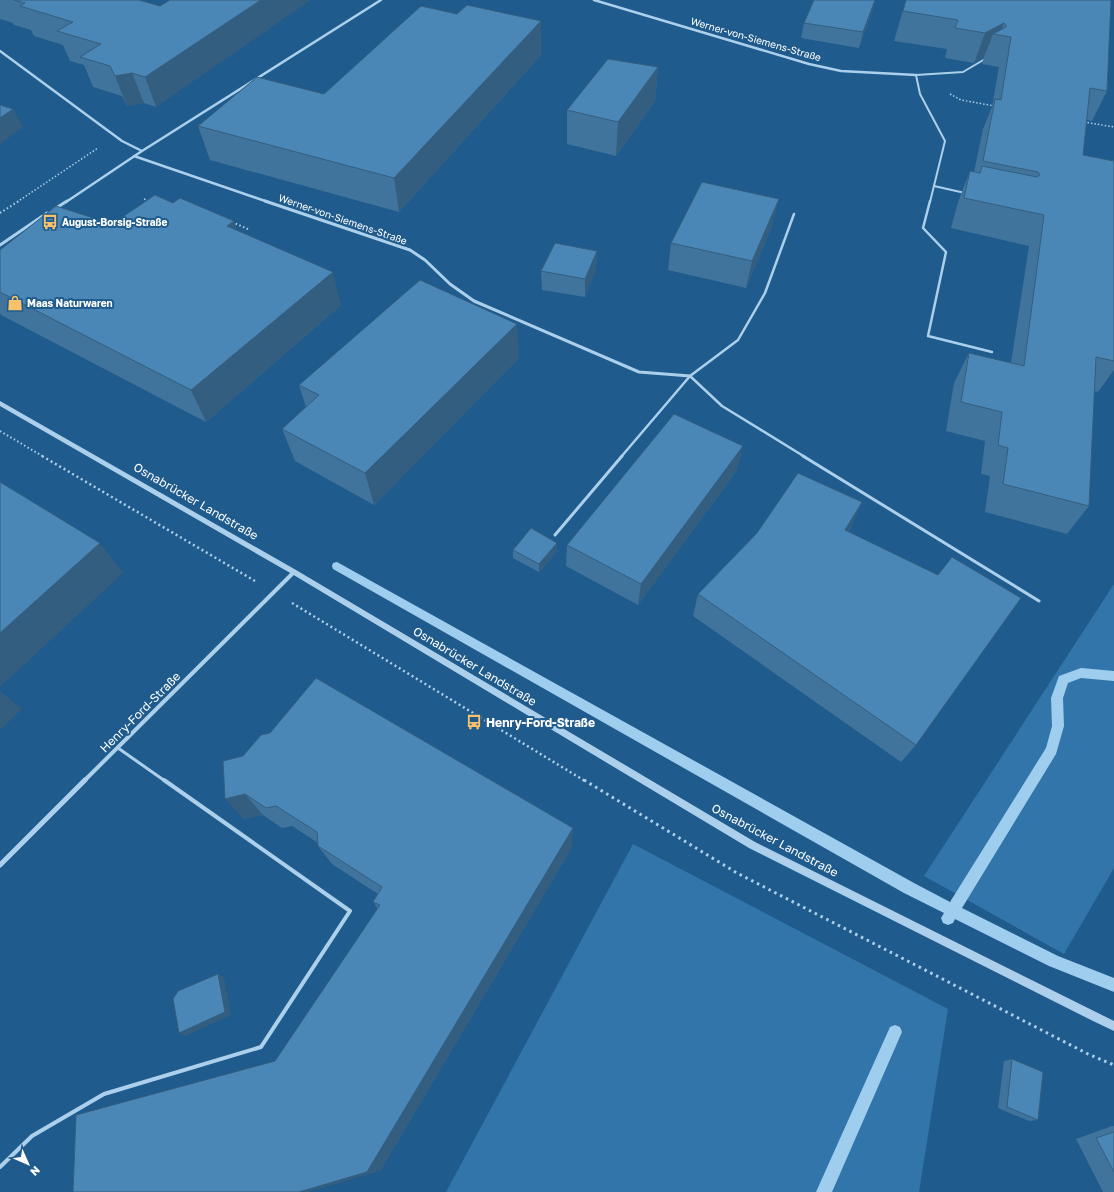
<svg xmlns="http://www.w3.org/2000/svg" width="1114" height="1192" viewBox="0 0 1114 1192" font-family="'Golos Text',sans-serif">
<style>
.green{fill:#3275aa}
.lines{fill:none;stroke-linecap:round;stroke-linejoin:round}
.stream{fill:#9fcdee;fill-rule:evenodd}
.path-far3{stroke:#acd0ec;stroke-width:1.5;stroke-dasharray:1.5 2;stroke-linecap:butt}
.path-far2{stroke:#acd0ec;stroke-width:2;stroke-dasharray:1.5 2.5;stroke-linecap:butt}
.path-far1{stroke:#acd0ec;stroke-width:2.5;stroke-dasharray:2 3;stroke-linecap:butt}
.path{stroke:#acd0ec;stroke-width:3;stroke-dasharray:2.5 4;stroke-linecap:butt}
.service-far3{stroke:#acd0ec;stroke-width:2}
.service-far2{stroke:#acd0ec;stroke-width:2.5}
.service-far1{stroke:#acd0ec;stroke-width:3}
.service{stroke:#acd0ec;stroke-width:4}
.minor-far3{stroke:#acd0ec;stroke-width:2.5}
.minor-far2{stroke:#acd0ec;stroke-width:3}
.minor-far1{stroke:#acd0ec;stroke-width:4}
.minor{stroke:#acd0ec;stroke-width:5}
.tertiary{fill:#acd0ec;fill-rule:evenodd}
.wall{fill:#40749d}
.shaded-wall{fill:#345e7f}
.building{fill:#4b87b6;stroke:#345e7f}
.labels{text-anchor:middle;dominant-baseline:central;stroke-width:4;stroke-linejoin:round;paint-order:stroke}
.far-street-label{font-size:10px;fill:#fff;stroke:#1f5b8c}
.far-poi-label{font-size:10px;font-weight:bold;fill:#fff;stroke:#1f5b8c;text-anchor:start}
.street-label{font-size:12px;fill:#fff;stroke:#1f5b8c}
.poi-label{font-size:12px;font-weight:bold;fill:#fff;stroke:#1f5b8c;text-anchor:start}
</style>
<rect width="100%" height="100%" fill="#1f5b8c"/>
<path class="green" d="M1114 584V868L1064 954 924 876Z
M633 844 948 1009 919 1192H446Z"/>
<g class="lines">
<path class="stream" d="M337 562 914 883 950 902 1046 748 1052 726 1051 698 1059 676 1081 668 1114 671V681L1081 678 1068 683 1063 698 1064 726 1056 754 962 908 1058 956 1114 978V992L1049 966 955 919 953 923 948 925 943 923 941 918 944 913 904 893 333 569 332 566 333 563Z
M895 1025 900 1027 902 1032 832 1192H816L890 1027Z"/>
<path class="path-far3" d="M950 94 961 100 995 106
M1084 122 1114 127
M144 199 149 201
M17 202 98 148"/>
<path class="path-far2" d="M0 213 19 201
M232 222 250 230
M0 431 44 457"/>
<path class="path-far1" d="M42 456 255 581
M292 603 585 781"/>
<path class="path" d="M584 780 737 873 1088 1054 1114 1065"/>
<path class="service-far3" d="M934 186 965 193
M930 202 945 141 920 94 916 75 963 72 985 59"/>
<path class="service-far2" d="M930 201 923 228 946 252 928 336 992 352
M690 376 722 406 805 457
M621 457 690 376 738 340 765 293 794 214"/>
<path class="service-far1" d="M803 456 1039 601
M555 535 622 456
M118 748 165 781"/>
<path class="service" d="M0 1167 32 1136 104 1094 261 1047 350 911 164 780"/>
<path class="minor-far3" d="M594 0 809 64 841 71 916 75
M0 51 122 141 142 151
M134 156 268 202
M66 202 142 151 381 0"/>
<path class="minor-far2" d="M265 201 410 250 425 260 450 284 474 301 639 372 690 376
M53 210 67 201
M0 245 47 213"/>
<path class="minor-far1" d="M84 781 294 572"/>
<path class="minor" d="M0 865 85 780"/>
<path class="tertiary" d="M0 401 296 570 755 842 1114 1021V1031L1091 1020 749 848 292 574 0 406Z"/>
</g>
<path class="wall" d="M0 0H139L156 107 144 103 127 106 122 96 93 87 84 65 70 61 63 45 34 36 31 30 14 25 13 23 0 19Z
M814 0H875L872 11 859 48 801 38 804 23Z
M906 0H1111L1107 91 1092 121 1087 120 1083 155 1114 161V370L1098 392 1094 391 1089 506 1067 534 985 512 990 476 981 474 985 441 946 431 954 383 969 353 1011 363 1029 246 951 228 958 202 970 171 974 172 983 129 992 107 999 67 982 64 984 57 974 63 945 58 947 49 894 41Z
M541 55 399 212 210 160 198 126 324 94Z
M658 67 655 101 616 156 567 144V110Z
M112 224 237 230 341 305 206 422 1 315 0 313V250Z
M772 226 746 288 668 270 671 243Z
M597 251 596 269 585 297 542 290 541 271Z
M519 358 374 505 295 461 282 429 306 407 299 385Z
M737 470 638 605 566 566 567 545Z
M862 502 851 526 848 532 916 745 901 762 693 616 698 594Z
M513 550 557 551 539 572 513 558Z
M223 761 572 847 380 1171 275 1061 378 909 373 902 378 894 332 864 318 846V843L292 826 282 828 263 815 243 819Z
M1012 1059 1038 1120 1029 1121 998 1108 1004 1061Z
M1112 1126H1114V1192H1103L1076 1139Z"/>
<path class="shaded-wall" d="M261 0H311L156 107 145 77Z
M875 0 872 11 859 48 863 32Z
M541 21V55L399 212 394 178Z
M1004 23 999 35 993 34 984 57 974 63 985 33Z
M658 67 655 101 616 156 618 122Z
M132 73 144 103 127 106 115 76Z
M13 109 23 127 0 144V118Z
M779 199 772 226 746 288 752 261Z
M234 221 245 254 227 226Z
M597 251 596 269 585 297V279Z
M333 272 341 305 206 422 191 390Z
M517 324 519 358 374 505 365 473Z
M743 446 737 470 638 605 641 584Z
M862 502 851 526 834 553 845 530Z
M100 543 123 573 0 687V633Z
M557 543V551L539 572V564Z
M0 691 22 709 0 730Z
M245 794 263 815 243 819 225 799Z
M573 828 572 847 380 1171 309 1192H299Z
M218 974 224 977 231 1015 185 1036 179 1033Z"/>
<path class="building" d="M14 0H139L160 6 170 0H261L145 77 132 73 115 76 110 66 80 57 101 44 57 31 73 22 20 6 25 3Z
M814 0H875L863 32 804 23Z
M906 0H1111L1107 91 1090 88 1083 155 1114 161V361L1096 357 1089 506 1003 484 1008 448 998 445 1002 412 961 402 969 353 1024 366 1044 215 964 198 970 171 980 173 982 166 1037 177 1040 175 1038 172 983 161 995 99 1001 100 1011 37 993 34 1006 27V25L1004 23 985 33 955 28 958 20 903 11Z
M467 5 541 21 394 178 198 126 257 77 324 94 421 6 457 14Z
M608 59 658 67 618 122 567 110Z
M0 105 13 109 0 118Z
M702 182 779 199 752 261 671 243Z
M155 195 173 203 180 198 234 221 227 226 333 272 191 390 0 292V250L56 206 112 224Z
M555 243 597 251 585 279 541 271Z
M420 280 517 324 365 473 282 429 319 395 299 385Z
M674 414 743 446 641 584 567 545Z
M798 473 862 502 845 530 938 575 952 557 1021 598 916 745 698 594 757 533Z
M0 482 100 543 0 633Z
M531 528 557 543 539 564 513 550Z
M316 678 573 828 367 1172 299 1192H73L76 1115 275 1061 380 905 373 902 382 887 318 846 317 832 276 806 266 808 245 794 225 799 223 761 243 756 261 735 270 733Z
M218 974 225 1012 179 1033 173 999 178 991Z
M1012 1059 1043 1072 1038 1120 1007 1107Z
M1114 1132V1172L1096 1138Z"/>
<defs>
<symbol id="bus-bare" viewBox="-9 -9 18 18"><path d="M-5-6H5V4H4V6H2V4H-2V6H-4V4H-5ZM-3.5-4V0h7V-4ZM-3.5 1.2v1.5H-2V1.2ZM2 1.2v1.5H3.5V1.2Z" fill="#fac16c" stroke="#1f5b8c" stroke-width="2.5" paint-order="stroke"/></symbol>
<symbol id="shop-bare" viewBox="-9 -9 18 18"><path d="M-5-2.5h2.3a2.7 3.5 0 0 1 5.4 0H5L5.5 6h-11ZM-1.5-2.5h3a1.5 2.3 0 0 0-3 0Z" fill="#fac16c" stroke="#1f5b8c" stroke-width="2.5" paint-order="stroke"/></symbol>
</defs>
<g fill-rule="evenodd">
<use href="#bus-bare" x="39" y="211" width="22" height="22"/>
<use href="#shop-bare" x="4" y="292" width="22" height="22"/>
<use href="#bus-bare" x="463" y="711" width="22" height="22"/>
</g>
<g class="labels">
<g class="far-street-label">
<text transform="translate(756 39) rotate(16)">Werner-von-Siemens-Straße</text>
<text transform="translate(343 219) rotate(19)">Werner-von-Siemens-Straße</text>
</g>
<g class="far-poi-label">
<text x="62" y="222">August-Borsig-Straße</text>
<text x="27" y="303">Maas Naturwaren</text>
</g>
<g class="street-label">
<text transform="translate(196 501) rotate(30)">Osnabrücker Landstraße</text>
<text transform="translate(475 666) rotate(31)">Osnabrücker Landstraße</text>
<text transform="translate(140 712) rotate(-45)">Henry-Ford-Straße</text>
<text transform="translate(775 840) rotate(28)">Osnabrücker Landstraße</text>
</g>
<g class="poi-label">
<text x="486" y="722">Henry-Ford-Straße</text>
</g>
</g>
<g transform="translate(28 1164) rotate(135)" stroke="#1f5b8c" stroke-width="3" paint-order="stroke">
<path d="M0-3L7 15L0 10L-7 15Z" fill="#ffffff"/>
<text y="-6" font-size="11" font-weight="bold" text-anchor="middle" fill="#ffffff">N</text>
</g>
</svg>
